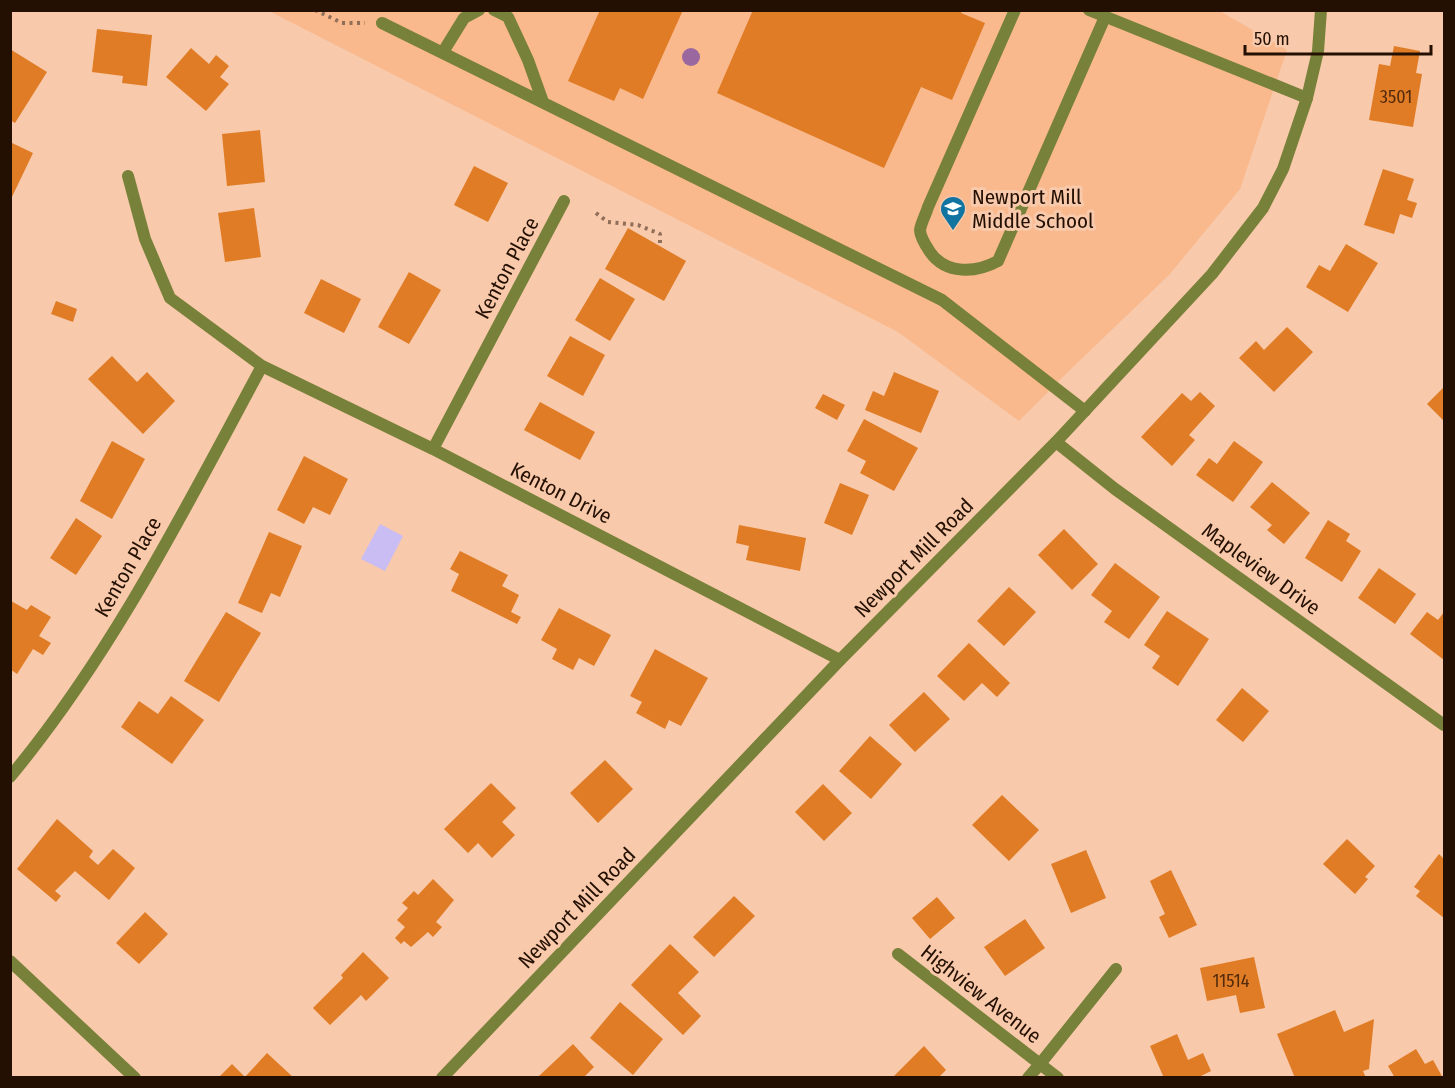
<svg xmlns="http://www.w3.org/2000/svg" width="1455" height="1088" viewBox="0 0 1455 1088" font-family="'Fira Sans Condensed',sans-serif">
<style>
.built{fill:#f9b98d}
.green{fill:#cabdf4}
.building{fill:#e07c25}
.lines{fill:none;stroke-linecap:round;stroke-linejoin:round}
.path{stroke:#906e58;stroke-width:4;stroke-dasharray:3 4.5;stroke-linecap:butt}
.service{stroke:#788139;stroke-width:12}
.minor{stroke:#788139;stroke-width:12}
.tertiary{stroke:#788139;stroke-width:12}
.tree{fill:#9b679f}
.labels{text-anchor:middle;dominant-baseline:central;stroke-width:6;stroke-linejoin:round;paint-order:stroke}
.number-label{font-size:18px;fill:#532b0c}
.poi-label{font-size:21px;fill:#241003;stroke:#f8c9aa;text-anchor:start}
.street-label{font-size:21px;fill:#241003;stroke:#f8c9aa}
</style>
<rect width="100%" height="100%" fill="#f8c9aa"/>
<path class="built" d="M1218 10 1287 50 1240 189 1169 275 1074 366 1019 421 898 332 269 11Z"/>
<path class="green" d="M380 524 403 536 385 571 361 559Z"/>
<path class="building" d="M600 10H683L643 99 620 88 614 101 568 81Z
M753 10H962L961 13 985 23 952 100 921 87 884 168 717 93Z
M97 29 152 35 147 86 122 83 123 76 92 72Z
M1394 46 1420 51 1416 73 1422 74 1413 127 1369 120 1379 64 1390 66Z
M191 48 209 64 216 55 229 66 220 77 229 84 206 111 166 77Z
M10 49 47 72 15 123 10 120Z
M260 130 265 182 227 186 222 134Z
M10 142 33 153 10 201Z
M474 166 508 183 488 222 454 205Z
M1383 169 1414 179 1407 200 1417 203 1412 218 1400 214 1394 234 1364 225Z
M254 208 261 257 225 262 218 213Z
M628 228 686 261 664 301 605 269Z
M1346 244 1378 263 1348 312 1306 287 1319 265 1330 271Z
M409 272 441 290 409 344 378 327Z
M600 278 635 299 610 341 575 320Z
M321 279 361 299 344 333 304 313Z
M56 301 77 309 73 322 51 314Z
M1287 327 1313 352 1274 392 1239 358 1256 341 1264 350Z
M570 336 605 355 583 396 547 376Z
M112 356 137 382 147 372 175 401 143 434 88 379Z
M894 372 939 391 921 433 865 410 873 391 884 396Z
M1444 387V421L1427 404Z
M1200 392 1215 406 1189 435 1195 440 1172 466 1141 437 1182 393 1191 401Z
M823 394 845 405 837 420 815 408Z
M540 402 595 432 580 460 524 430Z
M864 419 918 448 894 491 860 473 866 461 847 451Z
M112 441 145 459 112 519 80 501Z
M1234 441 1263 462 1233 502 1196 475 1209 458 1217 464Z
M304 456 348 479 330 515 313 507 304 524 277 510Z
M1272 482 1310 513 1284 544 1267 530 1272 525 1250 507Z
M840 483 869 495 852 535 824 523Z
M76 518 102 536 76 575 50 558Z
M1328 520 1350 534 1346 541 1361 551 1342 582 1305 558Z
M739 525 806 538 800 571 746 560 749 546 736 543Z
M1064 529 1098 564 1072 590 1038 555Z
M269 532 302 546 280 597 271 593 262 613 238 603Z
M460 551 508 575 502 586 519 595 511 612 521 617 517 624 451 591 459 574 450 569Z
M1115 563 1160 597 1129 639 1104 622 1112 611 1091 595Z
M1379 568 1416 594 1395 624 1358 598Z
M1009 587 1036 612 1004 646 977 621Z
M11 601 27 610 31 605 51 617 39 636 51 643 43 655 33 649 17 674 10 669Z
M559 608 611 635 594 666 579 658 573 670 552 659 557 649 541 640Z
M1167 611 1209 639 1178 686 1152 668 1160 656 1144 645Z
M226 612 261 633 219 702 184 681Z
M1427 612 1438 620 1444 612V660L1410 634Z
M969 643 1010 683 997 697 982 683 964 701 937 676Z
M655 649 708 678 681 726 669 720 665 729 636 713 642 702 630 696Z
M1242 688 1269 711 1243 742 1216 720Z
M924 692 950 719 915 752 889 725Z
M171 696 204 720 172 764 121 727 139 701 158 714Z
M870 736 902 764 871 799 839 771Z
M605 760 633 789 598 823 570 793Z
M491 783 516 808 502 822 515 835 492 858 478 843 468 853 444 829Z
M823 784 852 813 824 841 795 812Z
M1002 795 1039 830 1009 861 972 825Z
M57 819 93 851 89 857 98 865 113 849 135 868 109 900 75 871 55 891 61 896 56 902 17 869Z
M1347 839 1375 866 1365 877 1368 879 1355 894 1323 864Z
M1086 850 1106 898 1071 913 1051 864Z
M1439 854 1444 859V918L1416 896 1420 891 1414 887Z
M1171 870 1197 925 1169 938 1159 917 1165 914 1150 881Z
M433 879 454 900 436 922 442 927 433 937 428 932 411 947 404 941 401 944 395 938 405 927 397 920 408 908 402 903 414 891 418 895Z
M734 896 755 916 714 957 693 937Z
M937 897 955 918 930 939 912 918Z
M145 912 168 934 139 964 116 943Z
M1025 919 1045 948 1005 976 984 947Z
M670 944 699 972 678 993 701 1016 683 1035 631 985Z
M363 952 389 978 366 1001 361 995 330 1025 313 1008 343 978 341 975Z
M1254 957 1265 1008 1240 1013 1236 995 1207 1001 1200 968Z
M620 1002 663 1039 633 1075 590 1038Z
M1335 1010 1344 1032 1374 1019 1369 1069 1363 1071 1366 1078H1295L1277 1034Z
M1177 1034 1188 1060 1203 1053 1211 1071 1197 1078H1164L1150 1046Z
M573 1044 594 1067 583 1078H540L539 1076Z
M924 1046 946 1070 938 1078H892Z
M1416 1049 1425 1064 1433 1060 1443 1078H1395L1388 1066Z
M267 1053 294 1078 220 1076 232 1064 245 1077Z"/>
<g class="lines">
<path class="path" d="M315 10 342 23H365
M596 213 608 222 638 225 660 234V246"/>
<path class="service" d="M494 10 508 17 528 60 543 102
M1015 10 928 207C926 214 921 223 920 230 920 237 926 246 930 252 946 275 976 273 998 261L1105 17
M1089 10 1307 98
M382 23 942 300 1085 411
M443 52 464 18 479 10
M1040 1064 1116 969"/>
<path class="minor" d="M128 176 145 239 170 298 262 366 433 449 840 660
M1056 442 1115 489 1444 725
M433 449 564 201
M10 777C113 653 186 507 262 366
M898 954 1058 1078
M10 961 135 1078
M1028 1078 1040 1064"/>
<path class="tertiary" d="M442 1078 840 660 1056 442 1212 274 1263 208 1283 169 1307 98 1318 51 1321 10"/>
</g>
<circle class="tree" cx="691" cy="57" r="9"/>
<defs>
<symbol id="school-pin" viewBox="-11 -11 22 30"><path d="M0 17L-7.5 6A9.5 9.5 0 1 1 7.5 6Z" fill="#1174a1" stroke="#f8c9aa"/><path d="M0-5L7-2L0 1L-7-2ZM-4 1L0 2.5L4 1V4Q0 6-4 4Z" fill="#fff"/></symbol>
</defs>
<g fill-rule="evenodd">
<use href="#school-pin" x="938" y="194" width="30" height="40"/>
</g>
<g class="labels">
<g class="number-label">
<text x="1396" y="97">3501</text>
<text x="1231" y="981">11514</text>
</g>
<g class="poi-label">
<text x="972" y="197">Newport Mill<tspan x="972" dy="24">Middle School</tspan></text>
</g>
<g class="street-label">
<text transform="translate(507 268) rotate(-62)">Kenton Place</text>
<text transform="translate(561 493) rotate(27)">Kenton Drive</text>
<text transform="translate(914 558) rotate(-45)">Newport Mill Road</text>
<text transform="translate(128 567) rotate(-60)">Kenton Place</text>
<text transform="translate(1261 569) rotate(36)">Mapleview Drive</text>
<text transform="translate(577 908) rotate(-46)">Newport Mill Road</text>
<text transform="translate(981 994) rotate(38)">Highview Avenue</text>
</g>
</g>
<rect width="1455" height="1088" fill="none" stroke="#241003" stroke-width="24"/>
<path d="M1245 45v9h186v-9" fill="none" stroke="#241003" stroke-width="3"/>
<text x="1254" y="45" font-size="18" fill="#241003" stroke="#f8c9aa" stroke-width="4.5" paint-order="stroke">50 m</text>
</svg>
